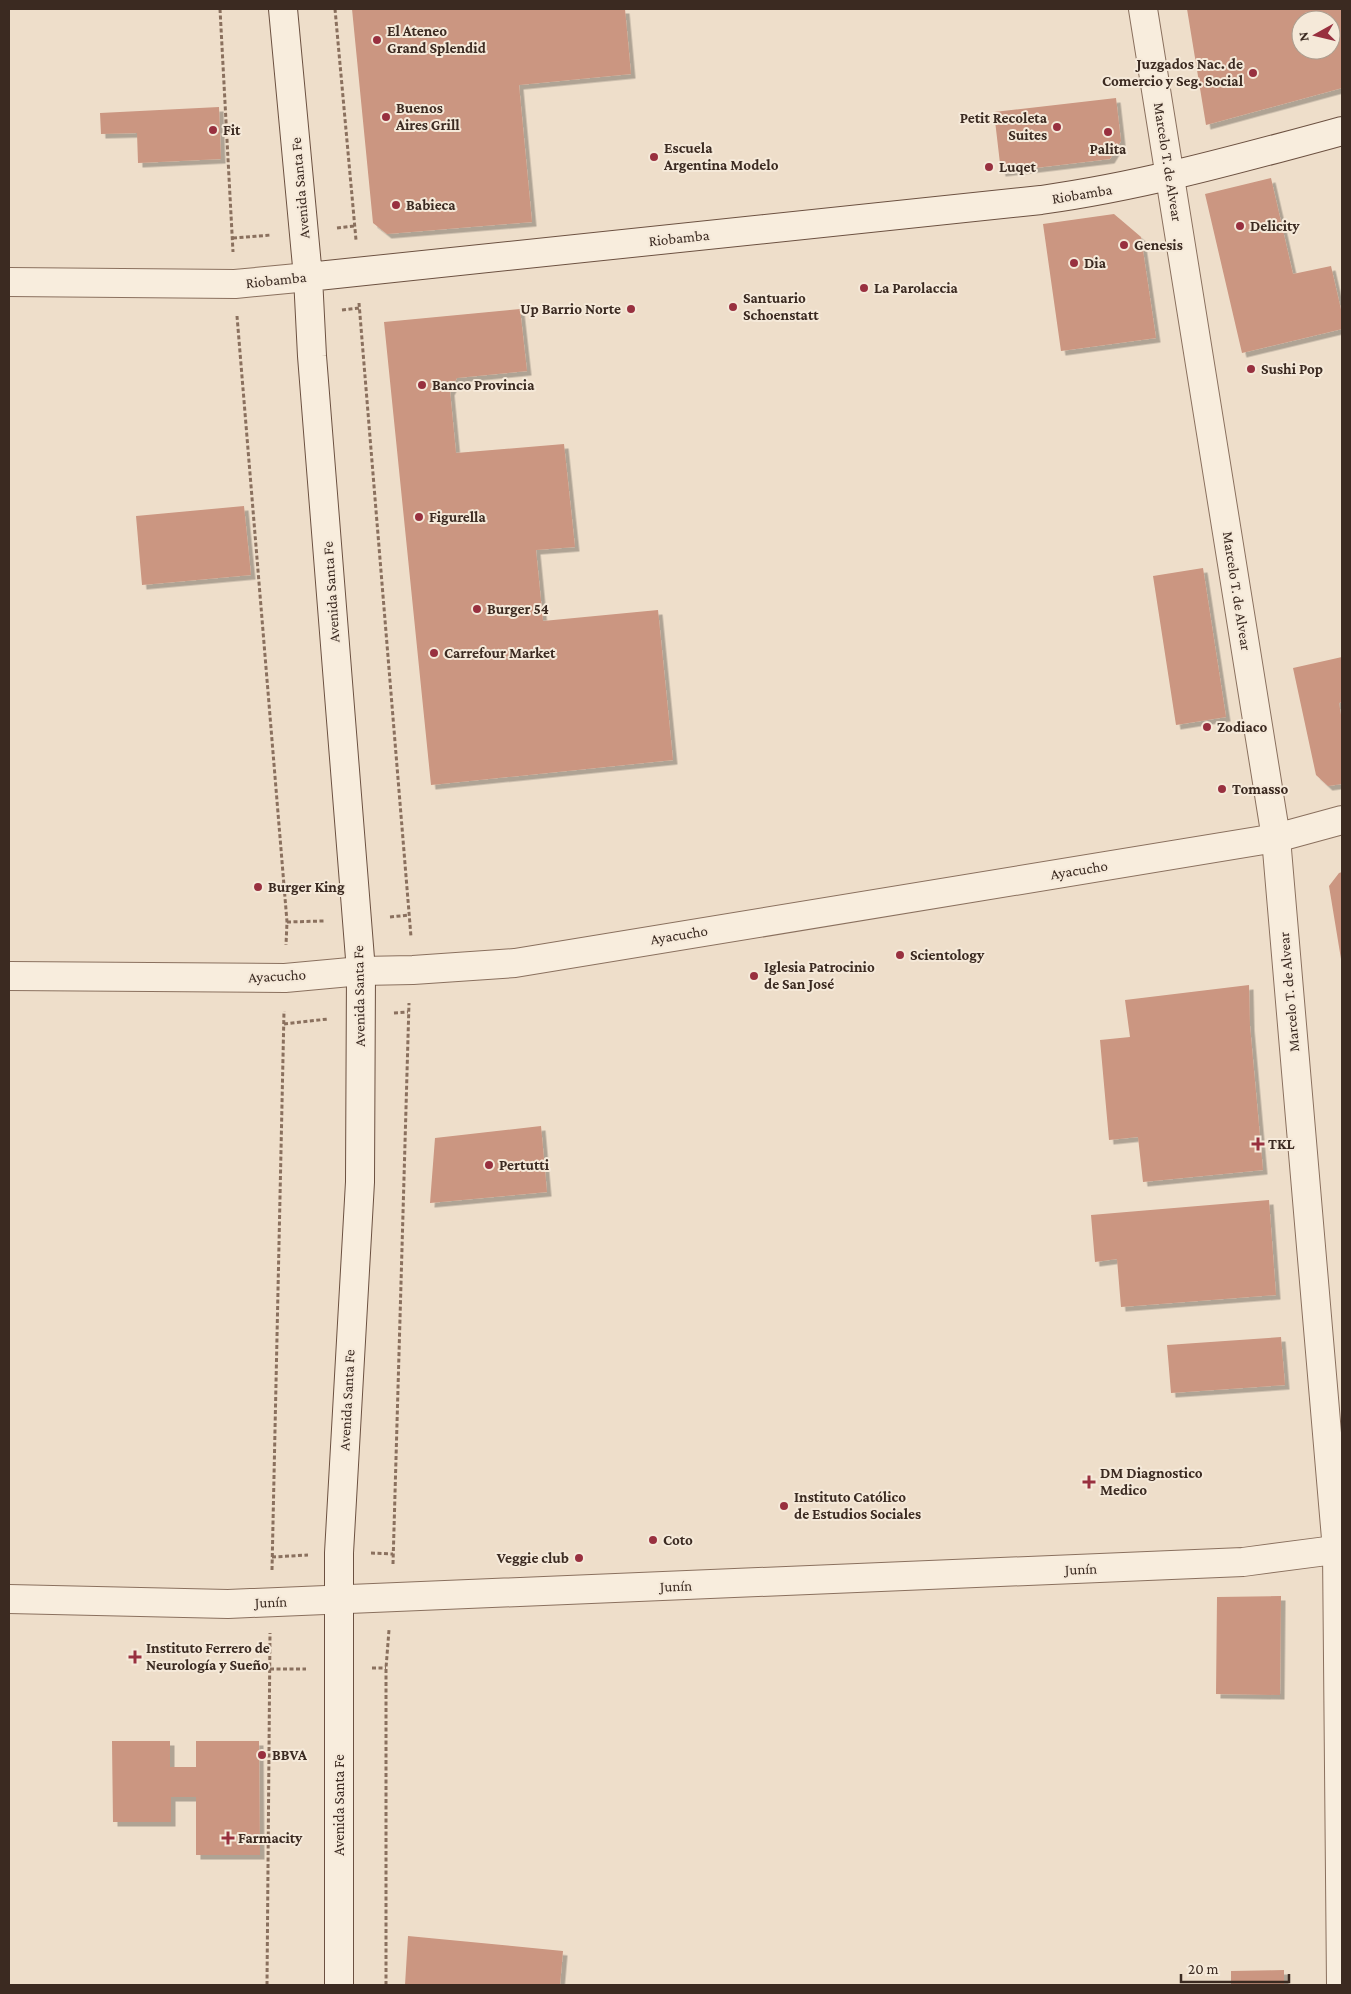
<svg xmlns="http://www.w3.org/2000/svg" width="1351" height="1994" viewBox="0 0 1351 1994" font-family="'Crimson Pro',serif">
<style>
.building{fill:#cb9681;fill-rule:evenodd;filter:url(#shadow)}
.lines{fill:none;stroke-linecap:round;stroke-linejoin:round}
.street-casing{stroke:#8a705e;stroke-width:30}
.secondary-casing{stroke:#6c5141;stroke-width:30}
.path{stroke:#8a705e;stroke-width:3;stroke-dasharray:4 2.5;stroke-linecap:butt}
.street{stroke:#f8eddd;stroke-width:28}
.secondary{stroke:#f8eddd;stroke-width:28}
.poi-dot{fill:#98303f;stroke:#f5e9d9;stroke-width:2}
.labels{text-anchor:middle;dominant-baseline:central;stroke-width:4;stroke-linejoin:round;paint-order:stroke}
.poi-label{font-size:15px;font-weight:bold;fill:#3b2a21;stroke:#f5e9d9;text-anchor:start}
.street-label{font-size:15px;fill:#3b2a21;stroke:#f5e9d9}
</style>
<defs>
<filter id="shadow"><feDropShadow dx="4.5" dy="4.5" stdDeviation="0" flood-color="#0004"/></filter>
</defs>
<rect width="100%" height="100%" fill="#eedeca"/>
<path class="building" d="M352 9H625L631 74 519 85 532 222 387 234 373 223Z
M1187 9H1342V88L1206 125ZM1301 20H1331V50H1301Z
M1116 98 1121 141 1110 159 1001 172 994 112Z
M219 107 221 159 138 163 137 133 101 134 100 113Z
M1271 178 1293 274 1331 266 1342 314V329L1242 353 1205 194Z
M1114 214 1141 237 1156 338 1061 351 1043 224Z
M520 309 527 371 457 378 450 391 456 453 564 444 575 547 536 550 543 621 658 610 673 760 431 785 384 322Z
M244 506 251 575 142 585 136 516Z
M1203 568 1226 717 1176 725 1153 576Z
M1342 657V702L1339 703 1342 721V784L1328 786 1316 775 1293 668Z
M1342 872V959H1341L1329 886 1339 873Z
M1249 985 1250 1026 1263 1170 1143 1182 1138 1137 1109 1140 1100 1040 1130 1037 1125 1000Z
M541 1126 547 1192 430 1203 435 1138Z
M1269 1200 1276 1295 1121 1307 1117 1259 1095 1262 1091 1215Z
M1281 1337 1285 1385 1171 1393 1167 1345Z
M1281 1596 1280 1695 1216 1694 1217 1597Z
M112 1741H170V1767H196V1741H259L260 1855H196V1797H171V1822H113Z
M408 1936 563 1951 560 1985H405Z
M1284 1970V1985H1231V1971Z"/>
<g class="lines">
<defs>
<path id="street" d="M1143 9 1276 838 1337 1550 1341 1985
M9 282 235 284 308 277
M9 976 285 978 361 971 413 970 515 963 1276 838 1342 820
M9 1599 228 1604 1243 1562 1342 1549"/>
<path id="secondary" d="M283 9 308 277 312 356 361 971 360 1182 339 1553V1985
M308 277 1041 200C1143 186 1242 158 1342 131"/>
</defs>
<use href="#street" class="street-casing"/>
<use href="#secondary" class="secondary-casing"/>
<path class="path" d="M220 9 233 252
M335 9 356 240
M337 228 354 226
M233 238 271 235
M359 303 411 937
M342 310 359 308
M237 316 287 922 286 945
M390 917 409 915
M287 922 324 921
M394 1013 408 1012
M284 1024 328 1019
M371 1553 393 1554
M272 1557 308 1555
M393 1564 409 1003
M272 1570 284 1011
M372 1668H386
M270 1669H306
M267 1985 270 1633
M386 1985V1668L389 1630"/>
<use href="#street" class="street"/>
<use href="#secondary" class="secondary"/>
</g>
<g class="poi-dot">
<circle cx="377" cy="40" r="5"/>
<circle cx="1253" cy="73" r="5"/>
<circle cx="386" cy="117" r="5"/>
<circle cx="1057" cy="127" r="5"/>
<circle cx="213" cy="130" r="5"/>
<circle cx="1108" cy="132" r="5"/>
<circle cx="654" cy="157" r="5"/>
<circle cx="989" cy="167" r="5"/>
<circle cx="396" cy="205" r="5"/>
<circle cx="1240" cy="226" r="5"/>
<circle cx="1124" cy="245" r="5"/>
<circle cx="1074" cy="263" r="5"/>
<circle cx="864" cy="288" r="5"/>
<circle cx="733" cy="307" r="5"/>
<circle cx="631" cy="309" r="5"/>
<circle cx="1251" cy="369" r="5"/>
<circle cx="422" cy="385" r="5"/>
<circle cx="419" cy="517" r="5"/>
<circle cx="477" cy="609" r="5"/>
<circle cx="434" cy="653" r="5"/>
<circle cx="1207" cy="727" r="5"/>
<circle cx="1222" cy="789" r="5"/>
<circle cx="258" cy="887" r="5"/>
<circle cx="900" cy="955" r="5"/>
<circle cx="754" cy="976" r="5"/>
<path d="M1255.5 1136.5h5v5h5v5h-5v5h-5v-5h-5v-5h5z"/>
<circle cx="489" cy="1165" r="5"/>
<path d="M1086.5 1474.5h5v5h5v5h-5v5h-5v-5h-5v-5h5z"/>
<circle cx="784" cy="1506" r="5"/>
<circle cx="653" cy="1540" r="5"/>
<circle cx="579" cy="1558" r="5"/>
<path d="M132.5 1649.5h5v5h5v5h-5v5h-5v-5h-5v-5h5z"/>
<circle cx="262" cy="1755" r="5"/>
<path d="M225.5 1830.5h5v5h5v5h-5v5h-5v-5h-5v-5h5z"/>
</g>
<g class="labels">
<g class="poi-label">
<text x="387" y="31">El Ateneo<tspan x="387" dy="17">Grand Splendid</tspan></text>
<text x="1243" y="64" text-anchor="end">Juzgados Nac. de<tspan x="1243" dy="17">Comercio y Seg. Social</tspan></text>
<text x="396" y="108">Buenos<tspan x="396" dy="17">Aires Grill</tspan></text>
<text x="1047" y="118" text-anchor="end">Petit Recoleta<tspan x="1047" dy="17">Suites</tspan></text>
<text x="223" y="130">Fit</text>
<text x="664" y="148">Escuela<tspan x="664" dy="17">Argentina Modelo</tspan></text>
<text x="1108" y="149" text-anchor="middle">Palita</text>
<text x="999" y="167">Luqet</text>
<text x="406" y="205">Babieca</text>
<text x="1250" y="226">Delicity</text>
<text x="1134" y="245">Genesis</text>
<text x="1084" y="263">Dia</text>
<text x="874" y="288">La Parolaccia</text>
<text x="743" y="298">Santuario<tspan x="743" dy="17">Schoenstatt</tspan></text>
<text x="621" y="309" text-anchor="end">Up Barrio Norte</text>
<text x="1261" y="369">Sushi Pop</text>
<text x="432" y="385">Banco Provincia</text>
<text x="429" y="517">Figurella</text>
<text x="487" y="609">Burger 54</text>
<text x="444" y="653">Carrefour Market</text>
<text x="1217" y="727">Zodiaco</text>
<text x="1232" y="789">Tomasso</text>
<text x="268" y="887">Burger King</text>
<text x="910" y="955">Scientology</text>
<text x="764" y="967">Iglesia Patrocinio<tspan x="764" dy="17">de San José</tspan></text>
<text x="1268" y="1144">TKL</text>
<text x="499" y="1165">Pertutti</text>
<text x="1100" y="1473">DM Diagnostico<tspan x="1100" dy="17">Medico</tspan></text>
<text x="794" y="1497">Instituto Católico<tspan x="794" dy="17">de Estudios Sociales</tspan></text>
<text x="663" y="1540">Coto</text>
<text x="569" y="1558" text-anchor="end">Veggie club</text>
<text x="146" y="1648">Instituto Ferrero de<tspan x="146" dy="17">Neurología y Sueño</tspan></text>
<text x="272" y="1755">BBVA</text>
<text x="238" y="1838">Farmacity</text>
</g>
<g class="street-label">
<text transform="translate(1168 162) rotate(81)">Marcelo T. de Alvear</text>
<text transform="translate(300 188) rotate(-95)">Avenida Santa Fe</text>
<text transform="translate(1082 194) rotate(-9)">Riobamba</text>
<text transform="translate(679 238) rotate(-6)">Riobamba</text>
<text transform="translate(276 280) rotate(-6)">Riobamba</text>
<text transform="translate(1237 591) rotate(81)">Marcelo T. de Alvear</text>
<text transform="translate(331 592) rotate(-94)">Avenida Santa Fe</text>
<text transform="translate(1079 870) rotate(-9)">Ayacucho</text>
<text transform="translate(679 935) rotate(-9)">Ayacucho</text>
<text transform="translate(277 976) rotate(-3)">Ayacucho</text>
<text transform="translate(1289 992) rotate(-95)">Marcelo T. de Alvear</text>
<text transform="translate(359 996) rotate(-91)">Avenida Santa Fe</text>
<text transform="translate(347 1400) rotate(-87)">Avenida Santa Fe</text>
<text transform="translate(1081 1569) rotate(-2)">Junín</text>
<text transform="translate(676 1586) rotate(-2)">Junín</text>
<text transform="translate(271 1602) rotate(-2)">Junín</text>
<text transform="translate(339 1805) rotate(-90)">Avenida Santa Fe</text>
</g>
</g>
<rect width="1351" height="1994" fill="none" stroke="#3b2a21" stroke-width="20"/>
<g transform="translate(1316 35) rotate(262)"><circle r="24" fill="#f5e9d9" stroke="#ab9d8f"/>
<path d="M0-4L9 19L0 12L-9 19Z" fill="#98303f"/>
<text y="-8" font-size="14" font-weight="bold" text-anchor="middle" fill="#3b2a21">N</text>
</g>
<path d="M1181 1974v8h108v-8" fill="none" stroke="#3b2a21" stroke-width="2.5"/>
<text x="1188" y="1974" font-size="15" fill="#3b2a21" stroke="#f5e9d9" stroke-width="4" paint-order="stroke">20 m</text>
</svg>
